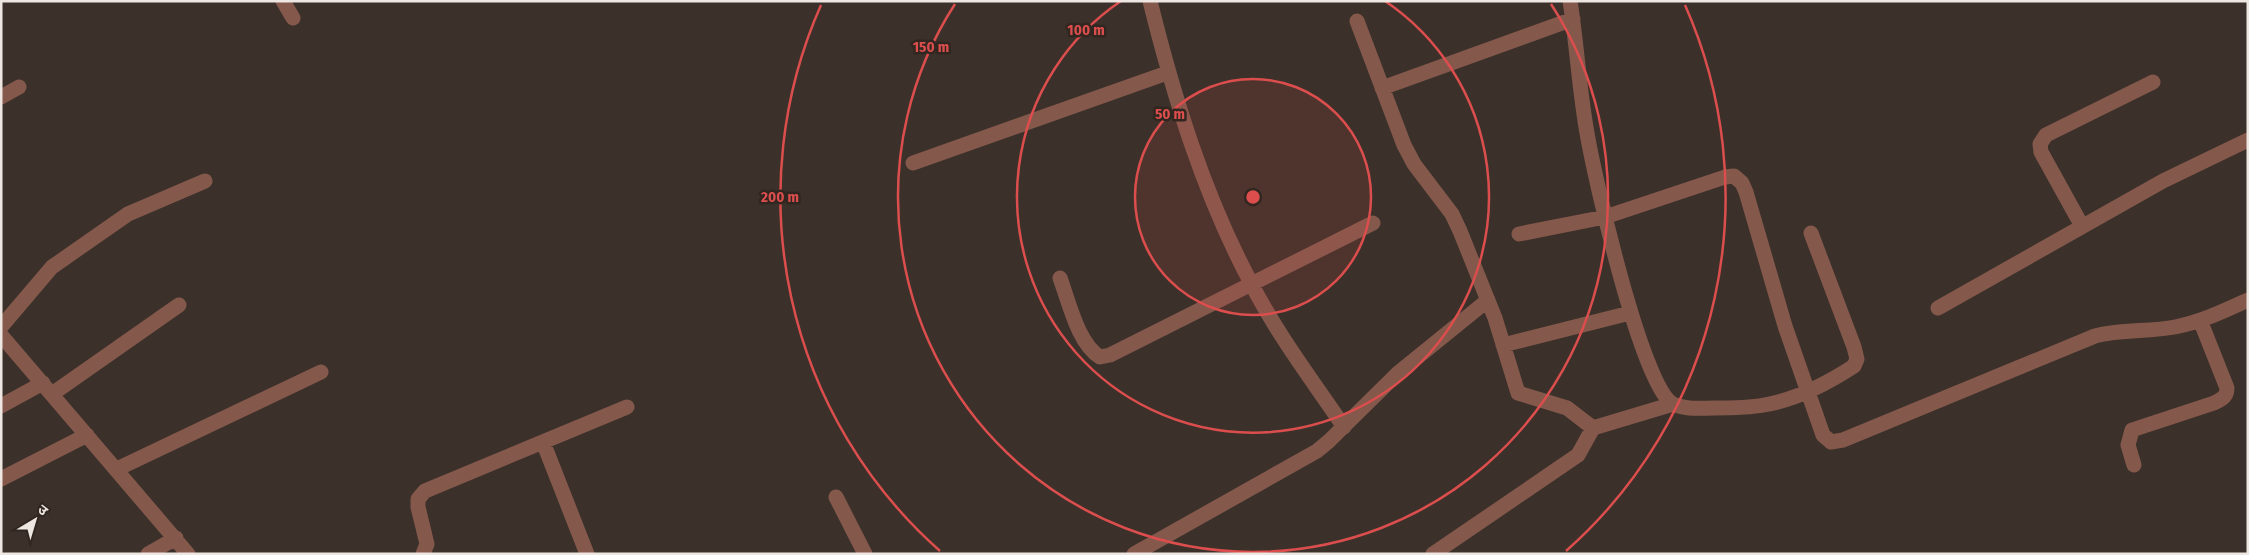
<svg xmlns="http://www.w3.org/2000/svg" width="2249" height="555" viewBox="0 0 2249 555" font-family="'Fira Sans Condensed','Noto Sans Devanagari',sans-serif">
<style>
.lines{fill:none;stroke-linecap:round;stroke-linejoin:round}
.minor{stroke:#85584c;stroke-width:15}
.ring{fill:none;stroke:#db4e4d;stroke-width:2.5}
.centre{fill:#db4e4d;stroke:#312720;stroke-width:2.5}
.ring-label{font-size:15px;text-anchor:middle;font-weight:bold;fill:#db4e4d;stroke:#312720;stroke-width:5;stroke-linejoin:round;paint-order:stroke}
</style>
<rect width="100%" height="100%" fill="#3b312a"/>
<g class="lines">
<path class="minor" d="M283 1 293 18
M1150 1C1174 98 1204 195 1251 283 1277 334 1312 380 1344 427
M1570 1C1577 45 1579 89 1587 133 1594 175 1642 388 1673 404 1686 410 1701 408 1714 408 1730 408 1748 408 1764 405 1794 400 1828 383 1854 366L1857 359 1854 347 1811 233
M1357 21 1404 145 1414 164 1452 214 1460 231 1495 318 1518 393 1567 408 1593 428
M1382 88 1573 19
M1 97 19 87
M913 163 1167 73
M2082 226 2041 152 2040 144 2046 135 2153 82
M1519 234 1605 217 1725 177 1734 176 1742 183 1746 192 1785 326 1823 435 1831 442 1843 440 2095 336C2121 329 2148 332 2175 327 2201 322 2224 311 2248 300
M1060 278C1069 302 1078 344 1100 357L1110 355 1373 223
M1938 308 2163 181 2248 140
M1 327 52 267 128 214 205 181
M1 335 188 554
M1503 345 1630 313
M52 394 179 305
M1 406 43 383
M543 442 587 554
M2134 465 2128 445 2132 430 2214 403C2222 399 2227 397 2227 388L2200 320
M117 469 321 372
M1 479 87 435
M836 497 865 554
M148 554 176 538
M423 554 427 544 418 507V499L425 491 627 407
M1134 554 1317 451 1329 441 1398 373 1488 300
M1433 554 1578 455 1593 428 1673 404"/>
</g>
<circle cx="1253" cy="197" r="118" fill="#db4e4d" fill-opacity=".12"/>
<g class="ring">
<circle cx="1253" cy="197" r="118"/>
<path d="M1385 1A236 236 0 1 1 1121 1"/>
<path d="M1551 4A355 355 0 1 1 955 4"/>
<path d="M940 551A473 473 0 0 1 821 5M1685 5A473 473 0 0 1 1566 551"/>
</g>
<circle cx="1253" cy="197" r="8" class="centre"/>
<g class="ring-label">
<text x="1086" y="35">100 m</text>
<text x="931" y="52">150 m</text>
<text x="1170" y="119">50 m</text>
<text x="780" y="202">200 m</text>
</g>
<rect width="2249" height="555" fill="none" stroke="#ede6e1" stroke-width="5"/>
<g transform="translate(35 520) rotate(38)" stroke="#312720" stroke-width="4" paint-order="stroke">
<path d="M0-4L9 19L0 12L-9 19Z" fill="#ede6e1"/>
<text y="-8" font-size="14" font-weight="bold" text-anchor="middle" fill="#ede6e1">उ</text>
</g>
</svg>
